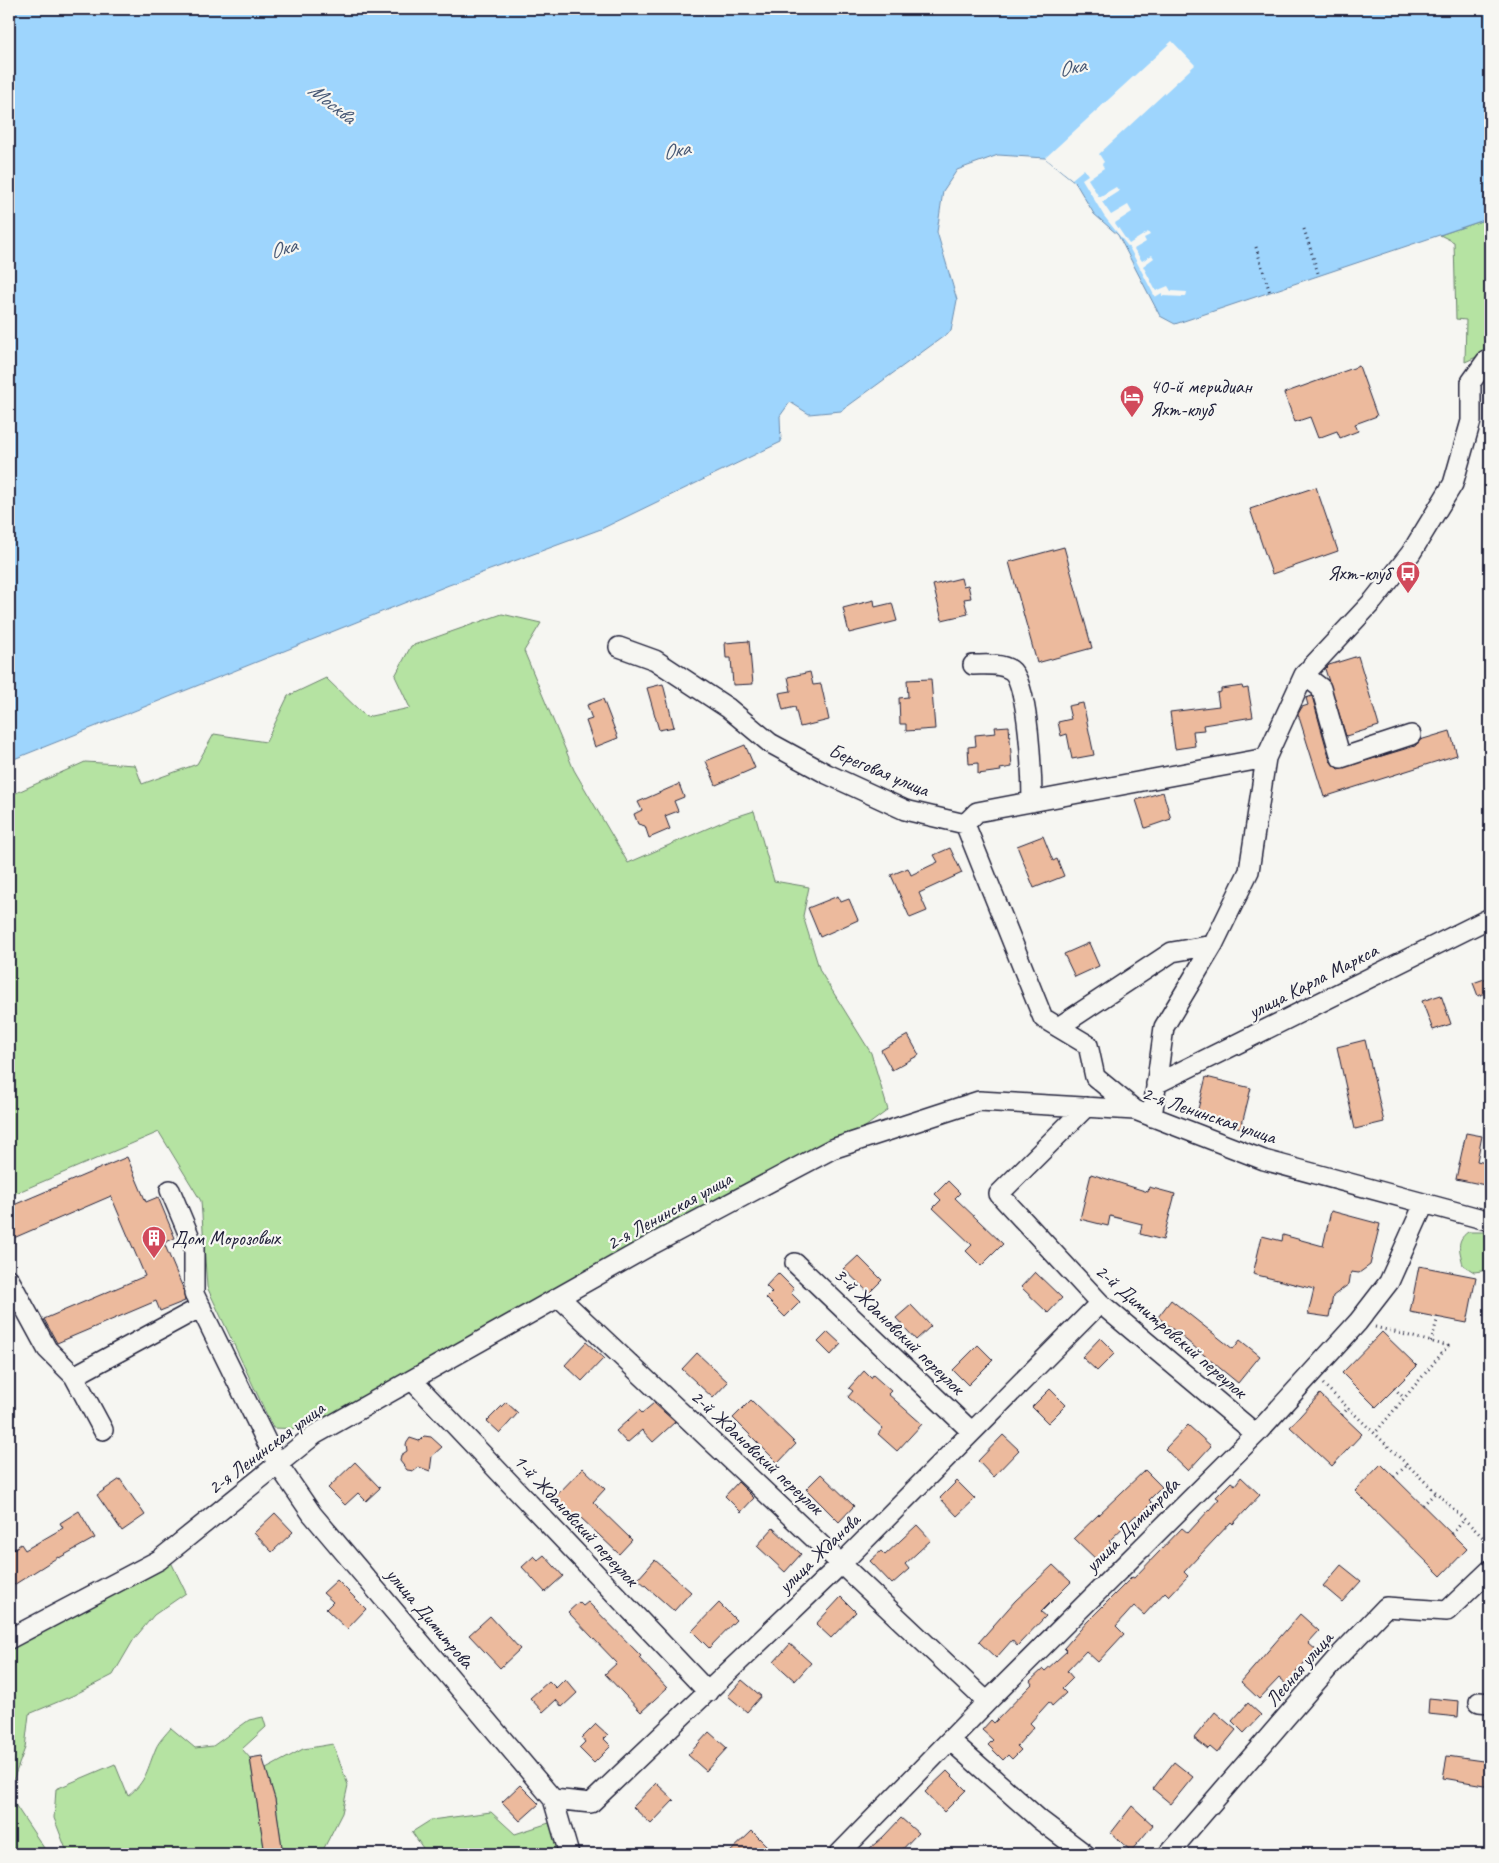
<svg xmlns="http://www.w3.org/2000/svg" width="1499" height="1863" viewBox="0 0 1499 1863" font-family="Caveat,sans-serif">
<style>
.green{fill:#b5e3a2;stroke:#6c826e}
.water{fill:#9ed5fd;stroke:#6c8daf}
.pier{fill:#f6f6f2}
.building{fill:#ecba9d;stroke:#22223b}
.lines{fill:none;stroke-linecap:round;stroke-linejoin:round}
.minor-casing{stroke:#22223b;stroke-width:22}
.path{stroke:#22223b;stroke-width:3;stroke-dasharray:1 4;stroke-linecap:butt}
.minor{stroke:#f6f6f2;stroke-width:19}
.labels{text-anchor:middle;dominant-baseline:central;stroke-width:4.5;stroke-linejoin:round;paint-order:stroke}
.poi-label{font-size:20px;fill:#22223b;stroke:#f6f6f2;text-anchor:start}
.street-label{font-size:20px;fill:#22223b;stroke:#f6f6f2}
.water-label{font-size:21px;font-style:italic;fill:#475875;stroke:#f6f6f2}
</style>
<rect width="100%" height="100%" fill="#f6f6f2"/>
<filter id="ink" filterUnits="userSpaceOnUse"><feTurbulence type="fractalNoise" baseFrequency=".02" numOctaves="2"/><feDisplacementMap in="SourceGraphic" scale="10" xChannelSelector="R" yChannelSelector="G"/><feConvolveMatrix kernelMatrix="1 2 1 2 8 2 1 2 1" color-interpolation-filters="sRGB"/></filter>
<g filter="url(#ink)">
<path class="green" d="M1490 218V351L1465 362 1466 320 1456 319 1454 242 1440 235Z
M502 614 541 623 524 651 574 770 628 863 729 819 754 811 774 881 809 887 803 916 820 971 871 1053 888 1110 861 1130 303 1429 273 1428 207 1287 201 1201 159 1132 9 1196V796L85 762 135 765 142 784 197 764 214 734 266 742 288 696 326 678 366 717 410 708 395 676 411 646Z
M1468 1232H1490V1270L1474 1272 1463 1265C1460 1251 1455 1241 1468 1232Z
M171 1562 186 1593 154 1615 134 1639 113 1675 72 1696 29 1714 25 1748 12 1783 14 1803 48 1854H9V1648Z
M263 1717 266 1727 242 1749 250 1758 265 1854H69L67 1852 54 1818 56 1789 115 1764 128 1796C147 1781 147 1769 156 1748 159 1741 166 1734 171 1728L195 1748 213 1746 249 1720Z
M333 1744 348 1785 342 1813 321 1854H283L275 1799 266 1769 303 1749Z
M491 1812 515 1834 549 1823 560 1854H427L412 1832 431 1820Z"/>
<path class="water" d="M9 9H1490V218L1175 324 1160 316 1118 235 1094 214 1075 182 1045 158 998 155 957 170 943 191 937 232 957 300 951 331 841 411 809 414 790 402 780 416 781 442 601 529 449 585 9 761Z"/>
<path class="pier" d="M1172 41 1195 65 1099 154 1104 162 1102 164 1104 168 1088 179 1099 197 1116 187 1119 191 1102 202 1111 215 1128 205 1132 212 1115 223 1129 244 1148 232 1150 235 1144 238 1146 242 1134 249 1142 261 1152 255 1154 258 1143 266 1156 291 1168 286 1171 291 1187 292 1186 297 1162 296V293L1155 297 1130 249 1104 216 1082 179 1088 175 1084 169 1072 179 1045 158Z"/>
<path class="building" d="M1359 366 1377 416 1355 424 1358 431 1340 438 1337 431 1318 438 1310 417 1295 422 1284 393Z
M1316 487 1338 551 1272 574 1250 509Z
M1064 547 1092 648 1037 663 1009 562Z
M961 578 963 586 968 585 971 598 964 599 968 614 942 620 933 585Z
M874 600 875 607 892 603 897 621 849 633 843 608Z
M749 641 753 684 733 685 731 658H726L725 643Z
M1358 656 1379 726 1346 736 1325 669 1329 665Z
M810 672 813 685 821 684 829 720 800 727 795 707 783 710 779 693 791 691 788 677Z
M931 679 935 729 906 731V724H900L899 698 908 697 907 680Z
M663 684 674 727 659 730 647 688Z
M1242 686 1243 689 1248 688 1253 717 1203 725 1204 730 1193 731 1195 746 1175 749 1170 712 1219 706 1217 693 1221 692V689Z
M1312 696 1330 761 1338 769 1415 746 1420 740 1450 731 1457 755 1324 797 1298 714 1302 707 1308 705 1306 698Z
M603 699 618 738 595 747 586 721 592 719 587 705Z
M1083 703 1094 755 1072 759 1067 734 1061 736 1058 722 1071 719 1068 706Z
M1009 726 1012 767 1000 769 1001 771 978 774V763L969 764 968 747 976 746 975 735 996 733 995 727Z
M745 745 755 768 716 785 706 761Z
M679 784 684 797 674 801 678 811 665 816 670 829 649 838 645 826 638 824 634 814 642 810 638 802Z
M1163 792 1171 819 1145 828 1136 800Z
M1043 836 1053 861 1057 859 1064 876 1034 888 1017 846Z
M950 848 962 873 919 893 927 911 910 918 891 875 908 868 911 875 938 862 934 855Z
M838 896 841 902 849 899 858 920 820 937 808 908Z
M1089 943 1099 966 1075 977 1064 954Z
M1490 977V991L1478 996 1473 983Z
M1441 995 1451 1024 1433 1030 1422 1001Z
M908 1035 919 1055 892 1070 881 1050Z
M1365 1040 1384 1122 1355 1129 1337 1047Z
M1206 1077 1251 1088 1241 1128 1196 1117Z
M1466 1133 1482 1136 1477 1161 1490 1164V1186L1456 1179Z
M127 1157 146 1202 158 1197 175 1238 164 1243 183 1288 185 1301 160 1311 156 1301 57 1343 44 1319 145 1276 111 1196 9 1240V1207Z
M1091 1174 1148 1192 1149 1187 1175 1194 1163 1240 1140 1234 1142 1224 1110 1216 1108 1226 1080 1219Z
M948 1181 960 1193 955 1198 1003 1244 981 1266 966 1251 972 1245 933 1208 941 1200 935 1194Z
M1331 1211 1380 1224 1370 1265 1359 1273 1351 1272 1349 1284 1333 1296 1329 1317 1308 1314 1314 1289 1253 1274 1262 1236 1282 1241 1283 1235 1323 1246Z
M858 1256 882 1280 869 1293 844 1269Z
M1419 1266 1476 1277 1467 1323 1410 1312Z
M1035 1272 1062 1298 1048 1313 1021 1287Z
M778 1273 794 1289 791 1293 800 1302 785 1317 766 1298 772 1292 766 1286Z
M1171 1300 1233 1349 1240 1340 1260 1356 1238 1383 1158 1317Z
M911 1305 931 1326 916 1340 896 1318Z
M828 1332 841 1344 831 1355 818 1342Z
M1382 1332 1417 1366 1376 1407 1342 1373Z
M1100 1338 1115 1353 1097 1371 1082 1357Z
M586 1342 604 1358 582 1381 565 1365Z
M978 1345 993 1360 968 1385 953 1370Z
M697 1353 728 1382 713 1398 682 1369Z
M864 1371 871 1378 873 1375 891 1391 888 1394 922 1424 897 1451 878 1434 883 1428 848 1397 853 1391 849 1388Z
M1050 1389 1066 1405 1048 1423 1032 1407Z
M1320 1394 1362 1434 1332 1466 1290 1427Z
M751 1400 796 1444 778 1463 733 1418Z
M506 1402 518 1413 500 1433 487 1421Z
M654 1403 675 1422 653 1442 642 1430 627 1443 616 1431 639 1410 642 1413Z
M1188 1425 1211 1446 1188 1471 1165 1449Z
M1003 1435 1019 1450 993 1477 978 1461Z
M424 1436 431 1437 442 1447 432 1456 430 1471 419 1467 414 1471 407 1470 400 1461 401 1455 407 1451 406 1444 410 1438 419 1441Z
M355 1462 380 1488 366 1501 358 1493 345 1505 328 1488Z
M1381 1464 1467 1549 1441 1576 1355 1491Z
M583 1468 605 1489 593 1502 632 1540 619 1554 579 1516 577 1519 554 1498Z
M1145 1470 1162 1487 1149 1500 1152 1503 1138 1517 1136 1515 1109 1541 1115 1547 1099 1562 1074 1538Z
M821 1474 854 1506 839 1522 806 1489Z
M1241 1477 1260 1495 1233 1524 1231 1522 1184 1572 1188 1576 1169 1596 1165 1592 1144 1615 1134 1606 1116 1626 1124 1634 1098 1662 1086 1651 1067 1671 1073 1678 1062 1689 1066 1693 1052 1706 1049 1702 1030 1723 1034 1727 1017 1746 1021 1750 1012 1759 1008 1755 1003 1760 988 1745 993 1740 982 1730 991 1720 994 1723 1032 1684 1030 1681 1043 1669 1045 1671 1067 1651 1064 1648 1087 1622 1132 1577 1134 1578 1182 1528 1188 1533 1219 1499 1216 1497 1231 1482 1235 1485Z
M120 1479 145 1515 122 1531 97 1495Z
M957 1481 975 1499 957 1516 940 1498Z
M738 1482 754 1498 741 1512 725 1496Z
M79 1511 95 1538 59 1558 58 1557 9 1588V1552L21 1544 25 1550 63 1528 60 1523Z
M275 1513 293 1532 272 1552 254 1533Z
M917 1525 931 1540 905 1564 909 1569 892 1584 870 1561 881 1551 885 1555Z
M773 1528 801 1554 785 1572 757 1546Z
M544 1555 563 1576 545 1592 522 1567 534 1556 538 1560Z
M655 1560 691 1592 674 1611 638 1579Z
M1053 1565 1071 1582 1041 1612 1046 1616 1017 1646 1012 1640 996 1658 979 1642 1015 1601Z
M1341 1565 1361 1581 1342 1602 1323 1586Z
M337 1580 366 1609 347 1629 326 1609 333 1602 323 1593Z
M841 1597 856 1612 831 1638 816 1624Z
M579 1602 583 1606 588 1602 641 1656 639 1658 667 1688 641 1712 605 1674 617 1663 568 1612Z
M719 1603 736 1620 709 1648 692 1631Z
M1300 1614 1319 1631 1308 1643 1316 1650 1296 1672 1299 1675 1288 1686 1279 1678 1259 1699 1241 1682Z
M490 1616 520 1649 500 1668 469 1635Z
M790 1644 811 1663 795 1681 774 1662Z
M565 1679 577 1693 562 1707 556 1700 543 1712 530 1698 549 1681 556 1688Z
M742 1680 761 1696 747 1712 728 1696Z
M1429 1698 1459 1701 1458 1717 1428 1714Z
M1248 1703 1261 1715 1244 1733 1232 1721Z
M1215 1712 1236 1730 1217 1753 1210 1747 1208 1749 1194 1738Z
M596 1724 608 1735 604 1739 611 1746 594 1763 579 1748 585 1742 582 1738Z
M709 1732 727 1748 706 1771 688 1755Z
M262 1756 275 1799 283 1854H265L250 1758Z
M1447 1756 1490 1762V1786L1443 1778Z
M1174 1762 1193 1777 1171 1804 1153 1789Z
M947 1771 966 1790 944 1812 925 1792Z
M656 1783 674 1800 651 1824 633 1807Z
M520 1785 539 1804 520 1821 502 1802Z
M1132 1806 1153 1825 1131 1851 1111 1833Z
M901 1818 918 1833 898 1854H863L883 1837Z
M752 1831 775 1854H728Z"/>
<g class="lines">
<defs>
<path id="minor" d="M619 647 655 660 728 708 770 743 827 774 905 810 965 824 977 812 1266 758
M973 665C985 665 1000 663 1011 670 1029 682 1032 778 1032 802
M1304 675 1321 688 1341 758 1411 735
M965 824 1043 1018 1088 1045 1095 1077 1135 1110
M1060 1026 1172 952 1213 945
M1156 1084 1490 918
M1086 1107 999 1194 1100 1303 1256 1434
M1152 1117 1164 1027 1213 945 1249 871 1266 758 1304 675 1373 601 1411 553 1453 484 1471 421V382L1486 361H1490
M170 1190 194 1247V1294L277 1463 312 1514 553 1799 569 1854
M795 1263 972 1432
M9 1279 47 1349 74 1376 103 1430
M560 1298 987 1702
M74 1376 201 1307
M412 1380 708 1692
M9 1639 159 1560 314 1435 653 1244 832 1149 979 1101 1135 1110 1264 1160 1490 1221
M1479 1702 1490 1703
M950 1740 1040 1820 1085 1854
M553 1799 591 1803 842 1563 1100 1303
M839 1854 987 1702 1256 1434 1358 1322 1389 1282 1424 1204
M1168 1854 1336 1659 1386 1607 1447 1611 1490 1570"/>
</defs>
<use href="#minor" class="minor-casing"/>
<path class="path" d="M1304 229 1319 276
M1256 247 1270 293
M1375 1327 1448 1346 1375 1433
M1431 1342 1438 1317
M1323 1384 1490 1544
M1394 1388 1404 1398
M1342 1415 1348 1408
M1394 1477 1408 1464
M1423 1505 1436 1492
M1452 1534 1464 1520"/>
<use href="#minor" class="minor"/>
</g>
</g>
<defs>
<symbol id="hotel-pin" viewBox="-11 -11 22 30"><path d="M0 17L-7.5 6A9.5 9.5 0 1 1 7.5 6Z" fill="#d1495b" stroke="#f6f6f2"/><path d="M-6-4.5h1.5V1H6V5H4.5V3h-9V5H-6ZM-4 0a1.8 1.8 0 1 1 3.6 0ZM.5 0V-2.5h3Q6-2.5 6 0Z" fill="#fff"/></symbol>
<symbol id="bus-pin" viewBox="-11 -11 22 30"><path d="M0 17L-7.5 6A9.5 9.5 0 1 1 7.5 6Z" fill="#d1495b" stroke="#f6f6f2"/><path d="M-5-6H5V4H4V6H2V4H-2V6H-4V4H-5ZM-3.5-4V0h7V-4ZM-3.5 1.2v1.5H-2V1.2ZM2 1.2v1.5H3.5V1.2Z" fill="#fff"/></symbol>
<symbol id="building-pin" viewBox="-11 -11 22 30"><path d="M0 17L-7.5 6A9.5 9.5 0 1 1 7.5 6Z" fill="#d1495b" stroke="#f6f6f2"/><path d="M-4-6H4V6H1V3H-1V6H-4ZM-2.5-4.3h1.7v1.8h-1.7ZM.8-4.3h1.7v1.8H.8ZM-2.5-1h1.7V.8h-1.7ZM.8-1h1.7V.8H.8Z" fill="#fff"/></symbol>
</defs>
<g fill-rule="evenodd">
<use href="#hotel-pin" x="1118" y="383" width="28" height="38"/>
<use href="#bus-pin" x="1394" y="559" width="28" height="38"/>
<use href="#building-pin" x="140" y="1224" width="28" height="38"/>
</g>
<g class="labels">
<g class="poi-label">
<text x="1150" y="386">40-й меридиан<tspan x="1150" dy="23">Яхт-клуб</tspan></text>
<text x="1390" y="573" text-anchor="end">Яхт-клуб</text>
<text x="172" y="1238">Дом Морозовых</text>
</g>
<g class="street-label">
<text transform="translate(879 770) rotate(23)">Береговая улица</text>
<text transform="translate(1313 981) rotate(-27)">улица Карла Маркса</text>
<text transform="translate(1209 1115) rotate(19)">2-я Ленинская улица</text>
<text transform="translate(669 1211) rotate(-29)">2-я Ленинская улица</text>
<text transform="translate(899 1331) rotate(44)">3-й Ждановский переулок</text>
<text transform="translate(1171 1331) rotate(41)">2-й Димитровский переулок</text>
<text transform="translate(266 1448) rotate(-37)">2-я Ленинская улица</text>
<text transform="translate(757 1452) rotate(43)">2-й Ждановский переулок</text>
<text transform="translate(576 1520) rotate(47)">1-й Ждановский переулок</text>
<text transform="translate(1132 1525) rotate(-45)">улица Димитрова</text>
<text transform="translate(819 1553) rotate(-44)">улица Жданова</text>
<text transform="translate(430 1618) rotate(50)">улица Димитрова</text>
<text transform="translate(1299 1669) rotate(-49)">Лесная улица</text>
</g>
<g class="water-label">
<text transform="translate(1072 67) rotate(-12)">Ока</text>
<text transform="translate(332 103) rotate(38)">Москва</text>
<text transform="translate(676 150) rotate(-12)">Ока</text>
<text transform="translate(283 248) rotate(-17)">Ока</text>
</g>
</g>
<rect width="1499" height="1863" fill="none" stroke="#f6f6f2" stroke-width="30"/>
<rect x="15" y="15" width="1469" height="1833" fill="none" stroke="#22223b" stroke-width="2" filter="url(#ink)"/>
</svg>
